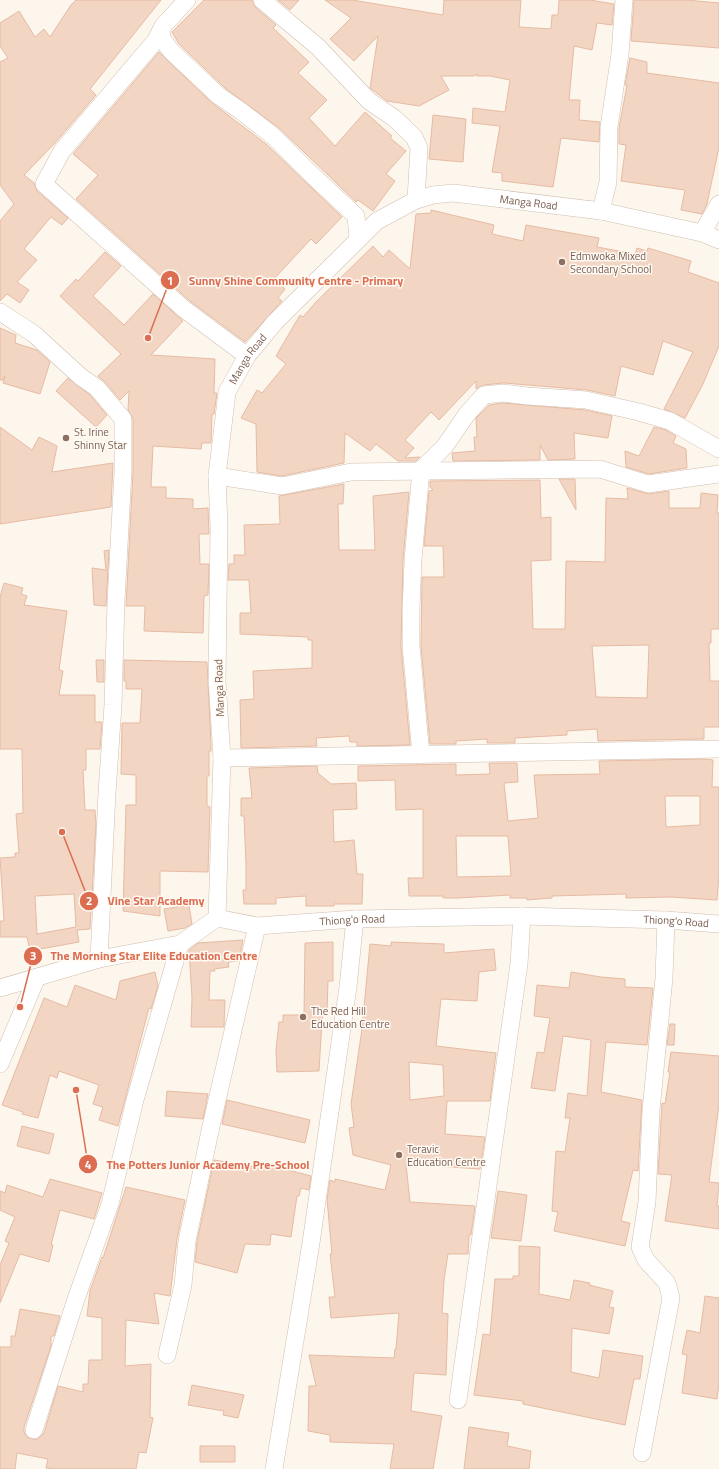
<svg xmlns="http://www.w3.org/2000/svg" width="719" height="1469" viewBox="0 0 719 1469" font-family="'Titillium Web',sans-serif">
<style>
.building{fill:#f3d5c3;stroke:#e6bba3;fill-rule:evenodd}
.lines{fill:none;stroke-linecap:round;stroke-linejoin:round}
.minor-casing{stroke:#d1beb0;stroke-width:18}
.minor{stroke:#fff;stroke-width:17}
.education-dot{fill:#8d6e63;stroke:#fffaf3;stroke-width:1.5}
.labels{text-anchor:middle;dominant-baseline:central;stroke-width:3;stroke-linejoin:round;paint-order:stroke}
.street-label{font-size:11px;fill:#7a5c4d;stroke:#fffaf3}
.education-label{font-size:11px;fill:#785e54;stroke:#fffaf3;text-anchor:start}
.leader{fill:none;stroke:#dc6d51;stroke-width:1.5}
.callout-dot{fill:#dc6d51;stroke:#fffaf3;stroke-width:1.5}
.mark-label{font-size:12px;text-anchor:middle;font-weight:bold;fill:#fff}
.callout-label{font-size:12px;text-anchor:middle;font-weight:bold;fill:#dc6d51;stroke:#fffaf3;stroke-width:3;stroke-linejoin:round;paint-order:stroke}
</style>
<rect width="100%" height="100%" fill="#fdf6ec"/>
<path class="building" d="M76 0H161L90 89 96 95 55 143 24 175 34 183 37 191 68 218 62 225 51 217 24 249 37 260 17 282 29 290 20 303 7 294 0 301V221L14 204 0 185V62L8 58 0 46V23L19 11 35 37 44 29 50 37 71 5Z
M204 0H252L256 8 276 25 273 28 309 62 298 73 327 100 309 118 335 146 365 112 392 136 390 138 406 151 386 174 395 181 373 211 358 200 356 202 279 128 225 88 179 44 172 32Z
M278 0H299L290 10Z
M325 0H352L443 15 444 0H521L519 27 551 29 552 15H558L559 0H590L614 4 612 25 597 23 592 50 574 46 569 100H580L579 120 600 122 599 142 561 138 553 187 502 181V173L492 172 500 126 472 123 473 108 505 112 510 80 490 76H477V74L474 76H441L449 90 419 106 387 101 370 88 378 36 354 61 330 39 351 18Z
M634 0H686L719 3V48L631 41Z
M159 52 212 103 266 144 342 217 316 244 311 239 274 279 285 289 278 298 282 301 245 342 190 301 76 199 98 175 73 154Z
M630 58 647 62V73L719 83V147L707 204 702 214 681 210 685 190 621 181 626 145 619 144V128L627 85H625Z
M433 115 466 119 463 162 429 159Z
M431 210 494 225 492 234 523 241 526 225 599 238 597 247 635 254 637 248 647 251 648 248 691 261 688 272 719 283V346L703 384 685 418 664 409 693 352 663 341 653 375 621 366 615 396 587 390 504 383 483 385 476 389V381L439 420 431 412 405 440 414 448 405 458 420 457 416 461H398L376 444 370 451 345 433 344 463 282 476 257 472 256 424 241 418 257 390 262 393 286 364 276 356 300 315 303 317 316 302 373 246 383 257 389 250 410 269 416 214 431 213Z
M105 252 121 266 93 296 124 325 153 294 183 321 151 355 215 359 214 393H217L214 414H212L211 443H202L201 449 153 446 151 487H166V498L193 499V509L208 508 209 534H199L200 564H209L208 595 204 596 203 633 144 631 145 606H126L133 472V419L128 410 129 391 120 400 105 382 98 376 121 354 60 296 76 279 78 281Z
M0 328 16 335 15 343 37 350 50 362 40 394 3 383 5 376 3 380H0Z
M68 378 90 395 107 415 96 427 56 391Z
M503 403 585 410 612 416 608 438 574 433 575 459 548 460 540 445V460L453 461 452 453 475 451 474 437H477L476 418 489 405Z
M0 427 32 450 39 437 57 446 52 472 113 463 111 507 0 524Z
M654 427 666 430 676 436 673 443 686 449 687 468 649 474 626 467 625 451 639 456Z
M559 479H575L576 510Z
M540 480 541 518 551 517V560L531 561 533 629H565L566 561 605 562 606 498 628 499 627 488 649 494 669 491V508H700L701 493 718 495 717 513H719V629H711V643H709L710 681H719V727H704V739L598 741 597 729 567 731V735L515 738V743H487V739L456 741V744H430L421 646 422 577H444L443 546H424L429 491 433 490 430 487V481ZM649 645 647 698 596 697 592 646Z
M344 484 343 504H338L339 550H375L373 496 409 492 403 560 401 646 410 745 357 746V742H350L349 736 316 738 317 746 241 748 240 700 254 699 253 671 312 668V640H308V637L240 634V613H251L249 580H228L229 564H234V555H245L244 525 280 524 279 496Z
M109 550 106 606 94 605 92 568 106 570 104 551Z
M4 583 23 588 21 594 27 596 24 605 67 611 59 670 63 671 59 695H95V722H102L100 749H86V770H83L85 810H95L96 824 90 929 77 930 79 942 30 951 27 937H0V921H4L0 858 15 857V853H19L16 814 23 813 22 749H0V597ZM74 894 76 927 37 934 35 896Z
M96 660H104V682H97Z
M124 660 207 662 211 745V751H209V776H207V806L210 807 208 872 160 871V916L123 911 126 805H136V775L121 774 122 723H140L142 689H126V681H124Z
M704 759 713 760 712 787H719V875L717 900 671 897 626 898V894L552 896V898L527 900V898H510V895L458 898H443V896H409L408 878H423V809L396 810 395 780 358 781V766L456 764V775L490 774 489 763H517L518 782 504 783 508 821 538 818 534 775 600 774 599 761ZM665 796H700V825L666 827ZM456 836H508L511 876 457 877Z
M317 766 318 773 331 784 356 783 357 809 333 810 334 842 354 840 357 874H363L362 904H334V906H306V896L276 898V904H244L243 890H246V863L244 816H241V798H252L249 768Z
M189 905 192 924 185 928 168 931 164 909Z
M243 940 239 961 228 962 229 967 214 969 215 971H210L209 1000H225L224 1027H191L192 998 189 950 198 943Z
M333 942V981H328L327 1014 323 1013 322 1020 319 1071 277 1072 276 1050 279 1022H283V1015H304L305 943Z
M391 942 444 944V953L494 949 496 970 479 972 477 1001 441 999 436 1046 496 1053 490 1101H447L445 1134 485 1137 480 1169 406 1164 410 1202 475 1206 471 1235H469L468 1254H448L444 1280 442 1313 448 1314 446 1375 414 1373 411 1411 442 1416 433 1469H390L394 1444 330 1442V1435L308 1431 309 1386H316L309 1355 394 1358 395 1349H396L399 1313 331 1318 329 1297H335L330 1254H332L327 1199 330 1180 335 1182V1179L385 1190 391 1165 353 1155 349 1128 354 1127 351 1104 362 1029 370 944 391 946ZM409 1062 443 1065 444 1096 410 1100Z
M155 972 158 986 151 1009 149 1008 118 1126 99 1120 103 1107 93 1104 99 1085 59 1071 57 1078 50 1075 38 1118 22 1114 23 1112 2 1105 44 998 67 1007 75 985 116 1000 120 981Z
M571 972 601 977 625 979V987L653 988 647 1045 606 1042 601 1092 642 1100 638 1171 633 1170 621 1221 630 1223 625 1246 554 1231 558 1212 552 1211 556 1151 565 1152 570 1118H565L568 1093 587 1096 591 1040 563 1036 555 1091 531 1088 537 1052 544 1053 550 1018 534 1016 537 985 569 988Z
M670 1024H675L674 1045H667Z
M671 1052 719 1056V1104L709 1182 719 1183 717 1206H719V1229L665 1221 672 1175 658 1174 662 1103 665 1104 670 1072H668Z
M167 1091 208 1094 203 1119 165 1116Z
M227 1100 310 1120 305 1143 222 1124Z
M22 1126 54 1134 49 1154 17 1146Z
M214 1160 257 1167 258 1162 311 1176 309 1190 301 1188 299 1196H297L291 1237 271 1234 270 1245 245 1244 237 1273 195 1262 197 1242Z
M50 1179 102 1193 94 1219 60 1210 51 1245H53L49 1262 20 1254 0 1303V1265L9 1243 5 1241 15 1217 0 1210V1191L5 1193 7 1185 43 1197Z
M126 1187 185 1200 177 1239 170 1296 154 1293 159 1324 126 1320 125 1366 151 1364 150 1417 153 1418 146 1453 139 1452 136 1469H56L46 1468 48 1459 17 1453 15 1469H0V1347H11V1336H15L20 1309 60 1316 54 1336H51V1346L24 1427V1432L27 1437 36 1440 44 1433 58 1386 83 1392V1384H88L89 1360H102V1318L87 1316 90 1291 102 1257 103 1258Z
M498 1191 527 1195 521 1241 491 1238Z
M519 1246 540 1247 539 1294 570 1300 574 1280 590 1283 589 1285 613 1291 609 1307 614 1308 609 1334 572 1328 571 1372 599 1378 603 1350 643 1356 640 1379H634L625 1425 523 1404V1401L474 1395 483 1334 490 1335 495 1279H513V1276H519Z
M705 1296 719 1298V1383L717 1399 682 1393 687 1355 682 1354 687 1330 700 1333Z
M192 1385 244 1395 238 1418 223 1415 224 1411 188 1405Z
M469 1427 509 1433 507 1446 531 1451 529 1469H464Z
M200 1446H235V1462H200Z"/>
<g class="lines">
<defs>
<g id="minor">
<path d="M187 0 163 26 161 33 163 40 171 51 219 96 241 111 273 136 312 175 356 216 358 238"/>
<path d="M262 0 318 47 369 101 394 118 414 137 419 148 416 200"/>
<path d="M163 26 156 40 62 151 44 184 184 309 247 356"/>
<path d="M601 211 608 182 609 127 620 54 624 0"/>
<path d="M702 233 719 204"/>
<path d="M0 312 34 334 81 377 97 388 123 419V472L116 601 113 705 107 793 99 959"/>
<path d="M217 476 282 486 351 472 600 469 648 484 719 474"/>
<path d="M421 755 411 646V608L413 560 421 470 445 446 467 414 484 395 503 393 527 396 586 400 639 412 670 421 719 449"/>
<path d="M222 758 719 749"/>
<path id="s1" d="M217 918 222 758 217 681 219 527 217 476 227 392 247 356 275 322 377 221 416 200 433 195 453 193 601 211 702 233 719 240"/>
<path id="s2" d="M0 988 99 959 180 944 217 918 257 926 355 919 522 916 666 920 719 924"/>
<path d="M0 1064 37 977"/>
<path d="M167 1355 183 1285 187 1241 210 1131 257 926"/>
<path d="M458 1400 519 964 522 916"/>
<path d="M34 1430 76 1299 110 1204 135 1100 180 944"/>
<path d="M642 1453 671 1298 667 1283 646 1260 640 1247 647 1202 651 1110 664 978 666 920"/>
<path d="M274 1469 311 1243 348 987 355 919"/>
</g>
</defs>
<use href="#minor" class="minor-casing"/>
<use href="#minor" class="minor"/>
</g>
<g class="education-dot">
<circle cx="562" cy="262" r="4"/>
<circle cx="66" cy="438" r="4"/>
<circle cx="303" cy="1017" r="4"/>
<circle cx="399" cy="1155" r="4"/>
</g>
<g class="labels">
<g class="street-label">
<text stroke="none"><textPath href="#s1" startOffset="914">Manga Road</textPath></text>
<text stroke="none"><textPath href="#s1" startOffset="566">Manga Road</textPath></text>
<text transform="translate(219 688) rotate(-92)">Manga Road</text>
<text stroke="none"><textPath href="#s2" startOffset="367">Thiong'o Road</textPath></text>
<text stroke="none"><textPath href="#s2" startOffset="691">Thiong'o Road</textPath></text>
</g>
<g class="education-label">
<text x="570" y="256">Edmwoka Mixed<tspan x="570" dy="13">Secondary School</tspan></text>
<text x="74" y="432">St. Irine<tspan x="74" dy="13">Shinny Star</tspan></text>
<text x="311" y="1011">The Red Hill<tspan x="311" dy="13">Education Centre</tspan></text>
<text x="407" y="1149">Teravic<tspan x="407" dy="13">Education Centre</tspan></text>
</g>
</g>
<path class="leader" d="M148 338L170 280M62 832L89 901M20 1007L33 956M76 1090L88 1164"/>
<g class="callout-dot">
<circle cx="148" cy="338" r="4"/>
<circle cx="62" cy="832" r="4"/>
<circle cx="20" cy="1007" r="4"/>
<circle cx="76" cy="1090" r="4"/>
<circle cx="170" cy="280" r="10"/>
<circle cx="89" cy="901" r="10"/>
<circle cx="33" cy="956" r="10"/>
<circle cx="88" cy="1164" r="10"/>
</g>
<g class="mark-label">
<text x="170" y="285">1</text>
<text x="89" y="905">2</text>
<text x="33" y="960">3</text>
<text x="88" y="1169">4</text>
</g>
<g class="callout-label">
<text x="296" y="285">Sunny Shine Community Centre - Primary</text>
<text x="156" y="905">Vine Star Academy</text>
<text x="154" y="960">The Morning Star Elite Education Centre</text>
<text x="208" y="1169">The Potters Junior Academy Pre-School</text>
</g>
</svg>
